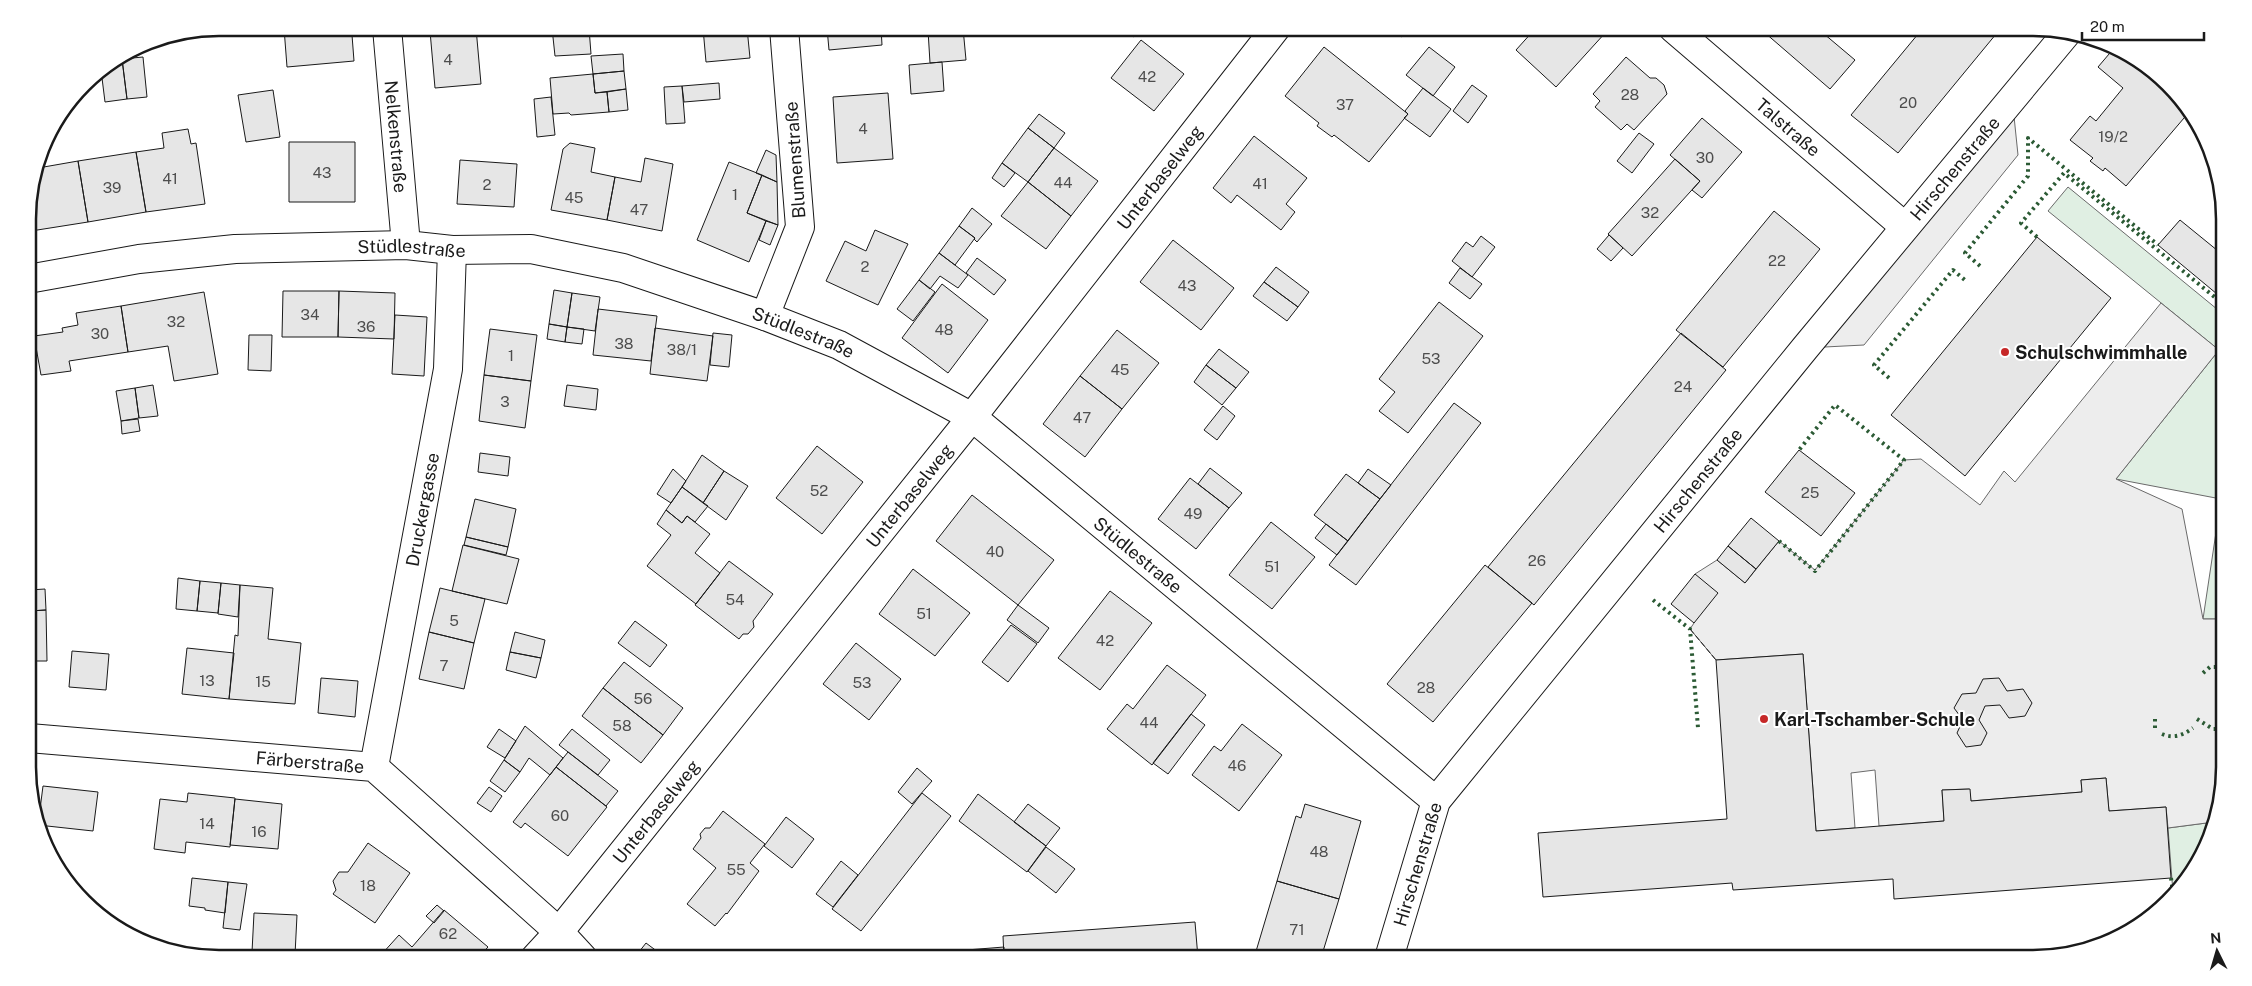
<svg xmlns="http://www.w3.org/2000/svg" width="2252" height="986" viewBox="0 0 2252 986" font-family="'Public Sans',sans-serif">
<style>
.green{fill:#e0efe3;stroke:#6a6a6a}
.parking{fill:#ededed;stroke:#6a6a6a}
.building{fill:#e6e6e6;stroke:#1a1a1a}
.lines{fill:none;stroke-linecap:round;stroke-linejoin:round}
.minor-casing{stroke:#1a1a1a;stroke-width:30}
.minor{stroke:#fff;stroke-width:28}
.hedge{stroke:#2b5a34;stroke-width:4;stroke-dasharray:2.5 4;stroke-linecap:butt}
.fence{stroke:#1a1a1a;stroke-width:1;stroke-dasharray:6 2.5;stroke-linecap:butt}
.poi-dot{fill:#c62828;stroke:#fff;stroke-width:2}
.labels{text-anchor:middle;dominant-baseline:central;stroke-width:4;stroke-linejoin:round;paint-order:stroke}
.number-label{font-size:15px;fill:#4d4d4d}
.street-label{font-size:18px;fill:#1a1a1a;stroke:#fff}
.poi-label{font-size:18px;font-weight:bold;fill:#1a1a1a;stroke:#fff;text-anchor:start}
.rim{fill:none;stroke:#1a1a1a;stroke-width:2.5}
</style>
<rect width="100%" height="100%" fill="#fff"/>
<path class="green" d="M2068 187 2223 314 2224 619H2203L2221 499 2116 479 2219 350 2048 211Z
M2214 822C2212 828 2212 836 2209 842 2204 853 2185 890 2173 893L2168 828Z"/>
<path class="parking" d="M2012 97 2018 155 1864 345 1805 348Z
M2161 303 2219 350 2116 479 2182 509 2203 619H2224V767L2214 822 2168 828 2166 807 2109 811 2106 778 2081 780 2082 792 1971 801 1969 789 1942 790 1944 821 1879 826 1875 770 1851 773 1855 828 1816 831 1803 654 1716 660 1690 629 1694 623 1695 574 1717 560 1745 583 1779 541 1815 570 1904 460 1921 459 1980 505 2004 471 2015 482Z"/>
<path class="building" d="M284 28H347V35H352L354 61 287 67Z
M430 28H469L430 31Z
M476 28 481 84 435 88 430 31Z
M552 28H589L591 54 555 56Z
M703 28H747L750 58 706 62Z
M827 28H881L882 45 829 50Z
M963 28 966 60 930 63 928 30Z
M1122 28H1142L1134 37Z
M1390 28H1410L1402 37Z
M1530 28H1601L1606 32 1556 87 1516 50 1534 30Z
M1768 28H1817L1855 60 1830 89 1764 32Z
M1923 28H2001L1898 153 1851 115Z
M1141 40 1184 74 1154 111 1111 78Z
M1324 47 1408 114 1369 162 1334 135 1332 137 1317 126 1319 123 1285 96Z
M1429 47 1455 67 1433 96 1406 75Z
M2115 47 2142 66 2144 64 2150 67 2185 103 2190 111 2126 186 2105 168 2103 171 2090 161 2093 158 2070 140 2090 116 2096 121 2123 88 2098 67Z
M623 54 624 71 593 74 591 56Z
M143 57 147 97 127 99 122 59Z
M1626 57 1650 78H1656L1664 85 1667 94 1634 130 1627 124 1621 130 1595 107 1600 101 1593 94Z
M122 59 127 99 105 102 101 70Z
M942 62 944 91 911 94 909 65Z
M624 71 626 89 595 93 593 74Z
M593 74 595 93 607 92 609 112 571 115 569 113 553 114 550 78Z
M719 83 720 99 684 102 682 86Z
M1472 85 1487 96 1468 123 1453 111Z
M682 86 685 123 666 124 664 87Z
M1423 88 1451 109 1430 137 1404 118 1408 114 1405 111Z
M626 89 628 110 609 112 607 92Z
M273 90 280 137 246 142 238 95Z
M888 93 893 159 837 163 833 97Z
M551 97 555 135 537 137 534 99Z
M1039 114 1065 133 1054 148 1028 128Z
M1702 118 1742 152 1702 198 1692 190 1700 181 1670 155Z
M1028 128 1054 148 1028 182 1002 163Z
M188 129 191 144 196 143 205 204 146 212 136 152 164 148 162 133Z
M1639 133 1654 144 1632 173 1617 161Z
M1254 136 1307 178 1286 204 1295 212 1281 230 1237 195 1231 203 1213 188Z
M289 142H355V202H289Z
M570 143 595 148 591 172 615 177 607 220 551 210 563 149Z
M1054 148 1098 181 1071 216 1028 182Z
M766 150 776 155 777 182 756 173Z
M136 152 146 212 88 222 78 161Z
M645 158 673 164 662 231 607 220 615 177 641 182Z
M1675 159 1700 181 1632 256 1608 234Z
M460 160 517 164 514 207 457 204Z
M78 161 88 222 31 231 28 206 38 168Z
M729 162 762 175 747 213 766 221 749 262 697 240Z
M1002 163 1015 173 1004 187 992 178Z
M762 175 777 182 778 225 747 213Z
M1028 182 1071 216 1046 249 1001 216Z
M972 208 992 224 977 242 974 239 975 238 959 226Z
M1774 211 1820 249 1723 367 1676 330Z
M28 213 31 231H28Z
M2180 220 2223 255V299L2158 245Z
M766 221 778 225 770 245 759 240Z
M959 226 975 238 955 265 939 253Z
M875 230 908 244 878 305 826 281 845 241 866 251Z
M1609 235 1623 248 1611 261 1597 249Z
M1481 236 1495 247 1472 277 1452 261 1466 242 1473 247Z
M2037 237 2111 298 1965 476 1891 415Z
M1173 240 1234 288 1201 330 1140 282Z
M939 253 968 275 958 288 940 276 930 289 919 280Z
M977 258 1006 280 994 295 966 273Z
M1276 267 1309 292 1298 307 1264 282Z
M1460 268 1482 284 1470 299 1449 283Z
M919 280 935 292 913 321 897 309Z
M1264 282 1298 307 1287 321 1253 296Z
M942 284 988 320 948 373 902 338Z
M554 290 572 293 567 327 549 324Z
M283 291H339L338 337H282Z
M339 291 395 293 394 339 338 337Z
M204 292 218 374 174 381 168 346 128 352 121 306Z
M572 293 600 297 595 331 567 327Z
M1439 302 1483 336 1408 433 1379 411 1395 392 1379 379Z
M121 306 128 352 69 361 71 371 41 375 34 336 63 332 62 328 78 325 76 313Z
M598 309 657 316 651 361 593 355Z
M395 315 427 317 424 376 392 374Z
M549 324 567 327 565 342 547 339Z
M567 327 584 329 582 344 565 342Z
M655 328 713 336 707 381 650 374Z
M490 329 537 335 531 381 484 375Z
M1117 330 1159 363 1122 409 1080 376Z
M713 333 732 335 729 367 710 365Z
M1681 333 1726 370 1534 605 1488 567Z
M249 335H272L271 371 248 370Z
M28 339 33 373 28 374Z
M1219 349 1249 372 1236 388 1206 365Z
M1206 365 1236 388 1222 405 1194 382Z
M484 375 531 381 525 428 479 421Z
M1080 376 1122 409 1085 457 1043 424Z
M153 385 158 416 139 418 135 388Z
M567 385 598 389 596 410 564 406Z
M135 388 139 418 121 421 116 391Z
M1454 403 1481 423 1356 585 1329 565Z
M1223 406 1235 416 1217 440 1204 430Z
M138 419 140 431 122 434 121 421Z
M817 446 863 482 822 534 776 498Z
M1799 450 1855 493 1821 536 1765 492Z
M480 453 510 457 508 476 478 472Z
M702 455 724 471 703 503 682 487Z
M1210 468 1242 493 1229 508 1198 484Z
M673 469 686 481 671 503 657 494Z
M1368 469 1391 485 1380 499 1358 483Z
M724 471 748 486 726 520 703 503Z
M1346 474 1380 499 1348 541 1314 515Z
M1190 478 1229 508 1196 549 1158 519Z
M682 487 708 506 695 522 687 516 682 523 666 510Z
M972 495 1054 560 1018 605 936 541Z
M475 499 516 509 508 547 466 537Z
M666 510 682 523 687 516 710 534 695 553 720 573 696 604 647 566 671 535 657 524Z
M1751 518 1779 541 1756 569 1728 546Z
M1271 522 1315 557 1272 609 1229 575Z
M1326 524 1348 541 1337 555 1315 538Z
M466 537 508 547 506 555 464 545Z
M463 545 519 559 507 604 452 591Z
M1728 546 1756 569 1745 583 1717 560Z
M729 561 773 594 753 621 754 627 748 634H743L739 639 695 605Z
M1485 565 1532 603 1433 722 1387 684Z
M913 569 970 613 935 656 879 614Z
M1695 574 1718 593 1694 623 1671 604Z
M178 578 200 581 197 611 176 609Z
M200 581 221 583 218 613 197 611Z
M221 583 240 585 238 617 218 614Z
M240 585 273 588 268 639 301 643 295 704 229 699 235 635 238 636Z
M440 588 485 599 474 643 429 632Z
M45 589 46 610 29 611V590Z
M1110 591 1152 623 1100 690 1058 658Z
M1018 605 1049 628 1038 643 1007 620Z
M46 610 47 661H29V611Z
M635 621 667 645 650 667 618 643Z
M1011 625 1037 644 1008 682 982 662Z
M429 632 474 643 464 689 419 679Z
M515 632 545 640 541 658 510 652Z
M856 643 901 679 869 720 823 684Z
M187 648 234 653 229 699 182 694Z
M72 651 109 654 106 690 69 687Z
M510 652 541 658 536 678 506 670Z
M1803 654 1816 831 1944 821 1942 790 1970 789 1971 801 2082 792 2081 780 2106 778 2109 811 2166 807 2171 878 1894 899 1893 879 1733 890 1732 883 1543 897 1538 833 1727 819 1716 660Z
M624 662 683 708 663 735 603 688Z
M1167 665 1206 695 1152 765 1107 729 1127 704 1133 709Z
M321 678 358 681 355 717 318 713Z
M1999 678 2007 691 2023 689 2032 703 2025 716 2009 718 2000 705 1985 706 1979 720 1987 733 1981 745 1966 747 1957 733 1963 720 1954 708 1962 694 1976 693 1983 679Z
M603 688 663 735 641 763 582 716Z
M1191 714 1205 725 1168 774 1153 763Z
M1242 724 1282 755 1239 811 1192 775 1214 746 1221 751Z
M525 726 563 758 550 775 529 758 520 772 504 760Z
M499 729 516 741 505 758 487 747Z
M572 729 610 760 598 775 559 745Z
M568 752 618 791 606 806 556 767Z
M504 760 520 772 505 792 490 781Z
M556 767 607 807 568 856 525 823 521 828 513 822Z
M917 768 932 781 912 804 898 792Z
M43 786 98 792 93 831 38 825Z
M489 787 502 796 491 812 477 803Z
M188 793 235 798 230 847 186 842 185 853 154 849 160 799 187 802Z
M922 793 951 816 861 931 832 909Z
M978 794 1046 846 1027 872 959 821Z
M235 799 282 804 278 849 230 845Z
M1028 804 1060 828 1046 846 1014 822Z
M1305 804 1361 821 1339 899 1277 881 1296 816 1301 818Z
M723 811 765 844 750 863 759 871 727 914 726 913 715 926 687 904 716 868 693 849 701 838 700 834 705 828H710Z
M786 817 814 839 792 868 764 846Z
M368 843 410 873 375 923 333 894 336 890 333 881 339 872H348Z
M1046 847 1075 869 1056 893 1028 871Z
M841 861 858 875 833 907 816 894Z
M192 878 228 882 225 913 205 910V908L189 906Z
M1277 881 1339 899 1321 958H1254Z
M228 882 247 884 240 930 223 928Z
M437 905 444 911 434 923 426 916Z
M444 910 488 947 478 958H385L381 955 399 935 412 947Z
M254 913 297 915 295 955 252 952Z
M1195 922 1198 958H1004L1003 936Z
M646 943 666 958H637L635 957Z
M1004 947V958H866Z
M702 950 713 958H695Z"/>
<g class="lines">
<defs>
<g id="minor">
<path id="s1" d="M387 28 406 245"/>
<path id="s2" d="M1673 28 1905 227"/>
<path id="s3" d="M28 279 139 259 235 249 406 245 452 250 531 249 623 268 765 316 839 345 972 417 1436 801"/>
<path d="M765 316 800 227 784 28"/>
<path id="s4" d="M29 738 374 767 559 932 583 958"/>
<path id="s5" d="M374 767 448 369 452 250"/>
<path id="s6" d="M535 958 559 932 972 417 1276 28"/>
<path id="s7" d="M1389 958 1436 801 1805 348 2066 34"/>
</g>
</defs>
<use href="#minor" class="minor-casing"/>
<use href="#minor" class="minor"/>
<path class="hedge" d="M2037 237 2021 223 2064 173 2223 304
M1980 266 1965 253 2028 176V138L2158 245
M1889 378 1874 365 1953 270 1966 281
M1779 541 1815 571 1904 460 1835 405 1799 450
M1653 600 1690 629 1698 728
M2203 673 2210 667H2224
M2197 719 2213 729H2224
M2155 728V717
M2162 734C2174 739 2183 735 2193 728
M2171 878 2173 893 2176 892"/>
<path class="fence" d="M1690 629 1716 660"/>
</g>
<g class="poi-dot">
<circle cx="2005" cy="352" r="5"/>
<circle cx="1764" cy="719" r="5"/>
</g>
<g class="labels">
<g class="number-label">
<text x="448" y="59">4</text>
<text x="1147" y="76">42</text>
<text x="1630" y="94">28</text>
<text x="1908" y="102">20</text>
<text x="1345" y="104">37</text>
<text x="863" y="128">4</text>
<text x="2113" y="136">19/2</text>
<text x="1705" y="157">30</text>
<text x="322" y="172">43</text>
<text x="170" y="178">41</text>
<text x="1063" y="182">44</text>
<text x="1260" y="183">41</text>
<text x="487" y="184">2</text>
<text x="112" y="187">39</text>
<text x="735" y="194">1</text>
<text x="574" y="197">45</text>
<text x="639" y="209">47</text>
<text x="1650" y="212">32</text>
<text x="1777" y="260">22</text>
<text x="865" y="266">2</text>
<text x="1187" y="285">43</text>
<text x="310" y="314">34</text>
<text x="176" y="321">32</text>
<text x="366" y="326">36</text>
<text x="944" y="329">48</text>
<text x="100" y="333">30</text>
<text x="624" y="343">38</text>
<text x="682" y="349">38/1</text>
<text x="511" y="355">1</text>
<text x="1431" y="358">53</text>
<text x="1120" y="369">45</text>
<text x="1683" y="386">24</text>
<text x="505" y="401">3</text>
<text x="1082" y="417">47</text>
<text x="819" y="490">52</text>
<text x="1810" y="492">25</text>
<text x="1193" y="513">49</text>
<text x="995" y="551">40</text>
<text x="1537" y="560">26</text>
<text x="1272" y="566">51</text>
<text x="735" y="599">54</text>
<text x="924" y="613">51</text>
<text x="454" y="620">5</text>
<text x="1105" y="640">42</text>
<text x="444" y="665">7</text>
<text x="207" y="680">13</text>
<text x="263" y="681">15</text>
<text x="862" y="682">53</text>
<text x="1426" y="687">28</text>
<text x="643" y="698">56</text>
<text x="1149" y="722">44</text>
<text x="622" y="725">58</text>
<text x="1237" y="765">46</text>
<text x="560" y="815">60</text>
<text x="207" y="823">14</text>
<text x="259" y="831">16</text>
<text x="1319" y="851">48</text>
<text x="736" y="869">55</text>
<text x="368" y="885">18</text>
<text x="1297" y="929">71</text>
<text x="448" y="933">62</text>
</g>
<g class="street-label">
<text stroke="none"><textPath href="#s2" startOffset="152">Talstraße</textPath></text>
<text stroke="none"><textPath href="#s1" startOffset="109">Nelkenstraße</textPath></text>
<text transform="translate(795 160) rotate(-94)">Blumenstraße</text>
<text stroke="none"><textPath href="#s7" startOffset="982">Hirschenstraße</textPath></text>
<text stroke="none"><textPath href="#s6" startOffset="1000">Unterbaselweg</textPath></text>
<text stroke="none"><textPath href="#s3" startOffset="386">Stüdlestraße</textPath></text>
<text stroke="none"><textPath href="#s3" startOffset="791">Stüdlestraße</textPath></text>
<text stroke="none"><textPath href="#s7" startOffset="578">Hirschenstraße</textPath></text>
<text stroke="none"><textPath href="#s6" startOffset="595">Unterbaselweg</textPath></text>
<text stroke="none"><textPath href="#s5" startOffset="262">Druckergasse</textPath></text>
<text stroke="none"><textPath href="#s3" startOffset="1196">Stüdlestraße</textPath></text>
<text stroke="none"><textPath href="#s4" startOffset="282">Färberstraße</textPath></text>
<text stroke="none"><textPath href="#s6" startOffset="190">Unterbaselweg</textPath></text>
<text stroke="none"><textPath href="#s7" startOffset="98">Hirschenstraße</textPath></text>
</g>
<g class="poi-label">
<text x="2015" y="352">Schulschwimmhalle</text>
<text x="1774" y="719">Karl-Tschamber-Schule</text>
</g>
</g>
<path d="M0 0H2252V986H0ZM219 36H2033A183 183 0 0 1 2216 219V767A183 183 0 0 1 2033 950H219A183 183 0 0 1 36 767V219A183 183 0 0 1 219 36Z" fill="#fff" fill-rule="evenodd"/>
<path class="rim" d="M219 36H2033A183 183 0 0 1 2216 219V767A183 183 0 0 1 2033 950H219A183 183 0 0 1 36 767V219A183 183 0 0 1 219 36Z"/>
<g transform="translate(2217 951) rotate(355)" stroke="#ffffff" stroke-width="4" paint-order="stroke">
<path d="M0-4L9 19L0 12L-9 19Z" fill="#1a1a1a"/>
<text y="-8" font-size="14" font-weight="bold" text-anchor="middle" fill="#1a1a1a">N</text>
</g>
<path d="M2082 32v8h122v-8" fill="none" stroke="#1a1a1a" stroke-width="2.5"/>
<text x="2090" y="32" font-size="15" fill="#1a1a1a" stroke="#ffffff" stroke-width="4" paint-order="stroke">20 m</text>
</svg>
